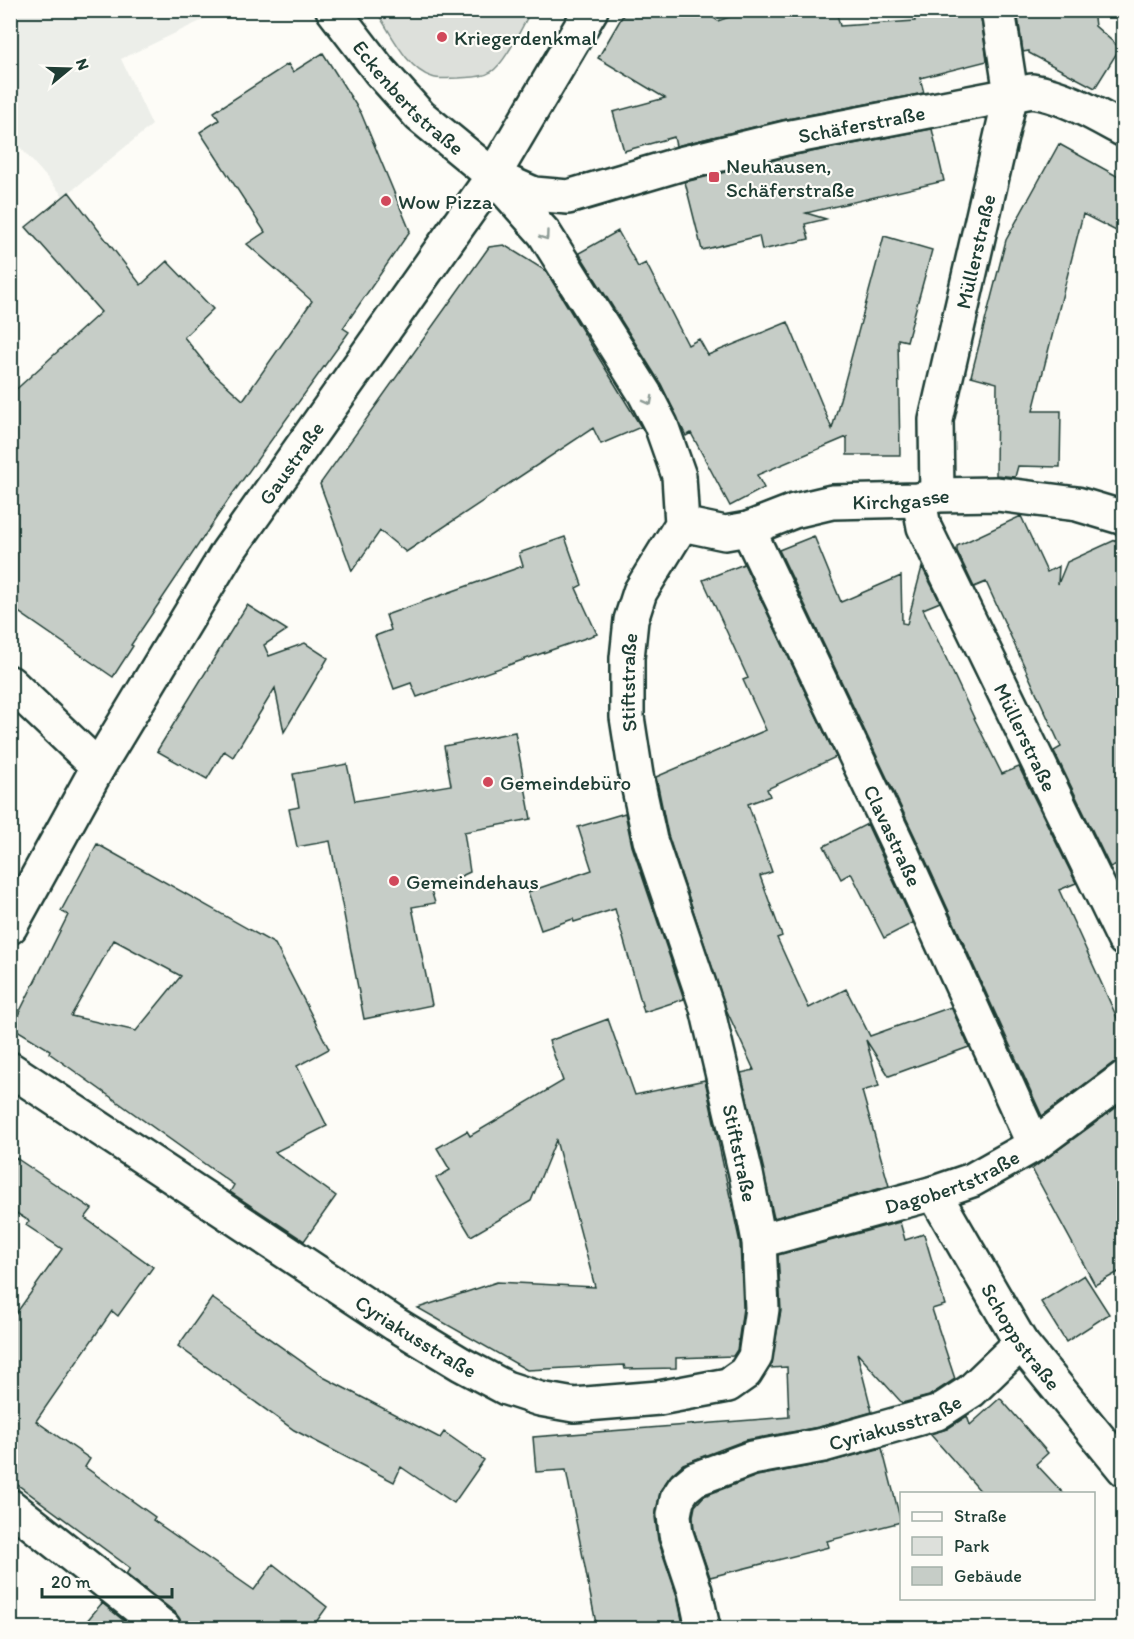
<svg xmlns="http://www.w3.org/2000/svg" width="1134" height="1639" viewBox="0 0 1134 1639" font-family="Itim,sans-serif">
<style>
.built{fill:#eceee9}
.green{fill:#dde0db;stroke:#7e8e88;stroke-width:1.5}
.building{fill:#c6cdc7;stroke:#1f3d34;stroke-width:1.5;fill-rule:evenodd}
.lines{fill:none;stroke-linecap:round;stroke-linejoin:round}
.street-casing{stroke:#1f3d34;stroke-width:38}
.secondary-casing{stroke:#1f3d34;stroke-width:38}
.street{stroke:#fdfcf7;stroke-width:33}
.secondary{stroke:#fdfcf7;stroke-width:33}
.oneway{stroke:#8e9c96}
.poi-dot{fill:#d1495b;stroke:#fdfcf7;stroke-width:2}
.labels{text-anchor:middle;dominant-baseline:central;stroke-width:4.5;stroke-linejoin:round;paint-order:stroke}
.poi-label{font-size:21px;fill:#1f3d34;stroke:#fdfcf7;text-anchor:start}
.street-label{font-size:21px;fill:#1f3d34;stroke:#fdfcf7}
</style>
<rect width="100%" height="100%" fill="#fdfcf7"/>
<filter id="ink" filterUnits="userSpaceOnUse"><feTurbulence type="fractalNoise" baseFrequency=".0167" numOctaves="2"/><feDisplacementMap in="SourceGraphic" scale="12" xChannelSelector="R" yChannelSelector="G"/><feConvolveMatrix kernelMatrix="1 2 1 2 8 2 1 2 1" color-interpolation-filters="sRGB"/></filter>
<g filter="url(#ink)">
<path class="built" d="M203 10 207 18 121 59 152 125 64 197 11 137 10 11Z"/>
<path class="green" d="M376 11H531C522 26 506 63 491 72 482 78 469 77 459 78 450 78 440 80 432 77 406 69 390 31 376 11Z"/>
<path class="building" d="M626 10H702L718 21 749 10H836L840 26 915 21 913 10H980L987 61 920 78 924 93 782 120 676 146 674 137 624 151 613 112 665 98 598 58Z
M1017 10H1093L1095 26 1120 48 1095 88 1029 53V51L1023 52Z
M323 53 361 113 410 231 343 328 349 332 231 496 131 645 133 646 113 677 10 606V395L101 312 26 227 69 192 141 285 167 261 213 309 184 337 211 371 243 400 312 301 247 244 265 232 200 132 219 120 214 112 288 64 293 72Z
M932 129 944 181 806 213 826 219 805 224 809 239 762 250 759 236 702 250 685 182 790 156Z
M1059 144 1124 180V235L1083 214 1033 411H1061L1060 467 1018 466 1015 477 996 475 997 383 971 376 1006 240Z
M618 231 638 267 646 263 688 345 699 339 708 355 788 322 832 429 884 236 932 250 907 341 898 339 900 455H847V437L757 475 764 488 730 506 691 433 686 436 661 384 579 253Z
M504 245 546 271 641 427 601 444 593 428 406 552 380 531 352 571 320 484 489 247Z
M1021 516 1047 572 1059 566 1058 584 1067 562 1124 536V861L1110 867 1054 751 1061 747 986 582 974 587 957 551V546Z
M814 536 841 602 901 576 902 623 907 624 922 567 940 602 923 609 975 720 1002 774 1019 767 1076 883 1059 890 1124 1033V1060L1113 1063 1042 1116 917 841 779 550Z
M565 537 582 585 576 588 597 634 417 697 411 683 394 689 375 636 391 630 386 615 523 566 519 553Z
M744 564 836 757 767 789 770 796 748 804 772 872 760 876 782 936 777 938 809 1008 846 989 870 1036 951 1007 969 1047 889 1076 866 1040 879 1086 862 1091 889 1186 774 1218 741 1073 754 1070 726 1009 668 835 656 777 766 730 743 680 748 678 703 580Z
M247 605 287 630 264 645 269 656 305 643 328 658 284 732 275 688 233 757 224 751 207 779 157 751Z
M515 732 531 819 464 832 470 872 431 890 435 903 412 907 432 1005 364 1019 330 841 297 847 289 809 299 807 293 774 347 764 355 801 451 785 444 746Z
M625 813 632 846 684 999 644 1012 615 909 574 922 573 919 541 930 528 892 592 870 578 827Z
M867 824 913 923 884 938 851 873 841 879 824 846Z
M97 844 275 944 329 1049 297 1066 327 1126 275 1152 336 1196 304 1241 230 1192 234 1185 49 1053 50 1050 12 1027 68 915 61 911ZM114 940 181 976 136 1031 71 1016Z
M608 1019 635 1095 705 1080 740 1243 743 1308 737 1350 733 1356 676 1358V1368L625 1369 624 1365 527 1370 418 1308 497 1282 595 1287 556 1140 531 1201 471 1236 436 1178 450 1170 437 1148 467 1131 470 1136 563 1081 549 1041Z
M1124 1102V1269L1095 1285 1032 1169Z
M10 1154 92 1209 85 1218 153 1267 118 1316 112 1311 36 1421 90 1459 85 1467 155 1517 153 1520 254 1590 273 1564 327 1607 311 1629H182L176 1613 126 1574 130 1568 10 1479V1322L62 1249 26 1225 29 1221 10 1209Z
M900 1222 905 1240 924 1234 945 1305 932 1309 955 1379 929 1396 902 1403 857 1353 872 1412 819 1427 746 1440 683 1464 672 1474 661 1489 655 1517 658 1540 677 1596 684 1629H597L566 1470 536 1472 533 1437 789 1417 787 1367 770 1368 781 1311 778 1255Z
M1084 1275 1109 1314 1066 1342 1041 1302Z
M212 1298 325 1378 440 1438 444 1432 484 1460 454 1503 401 1467 394 1482 294 1430 178 1346Z
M1000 1398 1048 1453 1036 1464 1064 1494H983L930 1434 947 1429 967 1416 970 1425Z
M882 1448 901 1522 827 1541 829 1547 710 1577 694 1530 693 1516 695 1506 704 1496 757 1476 826 1463Z
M102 1603 134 1629H80Z"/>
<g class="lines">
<defs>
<g id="street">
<path id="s1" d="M500 179 534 194 568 197 680 164 786 138 1032 91C1065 96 1094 114 1124 130"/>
<path id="s2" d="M937 495 936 420 1011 94 998 10"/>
<path id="s3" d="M919 500 924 527 1124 939"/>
<path id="s4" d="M682 524 725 533 748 529 794 511 832 502 919 500 937 495 997 494 1077 504 1124 518"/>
<path id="s5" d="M748 529 900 849 1034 1145"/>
<path d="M10 683 98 767"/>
<path id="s6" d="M10 1069 395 1324 461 1364 506 1388 540 1399 574 1405 659 1398 728 1385 745 1373 755 1357 762 1309 759 1241 746 1174 707 1008 650 840 636 775 627 717V658L631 620 640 592 682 524 679 476 661 425 645 394 544 233 493 176"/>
<path id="s7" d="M934 1193 1021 1343 1124 1469"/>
<path id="s8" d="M759 1241 934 1193 972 1180 1034 1145 1124 1078"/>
<path d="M10 1506 164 1628"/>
<path id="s9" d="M703 1628 695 1591 676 1534 674 1515 677 1499 684 1488 695 1479 752 1458 823 1445 937 1413 971 1391 1021 1343"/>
</g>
<g id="secondary">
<path id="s10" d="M333 10 379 70 420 116 493 176"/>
<path id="s11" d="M10 927 98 767 227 553 493 176 591 10"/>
</g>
</defs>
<use href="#street" class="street-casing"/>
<use href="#secondary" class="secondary-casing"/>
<use href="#street" class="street"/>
<use href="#secondary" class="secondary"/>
</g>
<defs><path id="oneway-chevron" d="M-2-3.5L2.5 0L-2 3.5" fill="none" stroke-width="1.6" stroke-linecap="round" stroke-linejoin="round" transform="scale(1.5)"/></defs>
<g class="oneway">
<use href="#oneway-chevron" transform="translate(545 236) rotate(54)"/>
<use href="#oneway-chevron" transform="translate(649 401) rotate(62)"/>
</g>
</g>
<g class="poi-dot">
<circle cx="442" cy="37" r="6"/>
<rect x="708" y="171" width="12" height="12" rx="3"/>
<circle cx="386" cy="201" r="6"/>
<circle cx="488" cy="782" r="6"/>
<circle cx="394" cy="881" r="6"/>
</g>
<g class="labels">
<g class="poi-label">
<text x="454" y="37">Kriegerdenkmal</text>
<text x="726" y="165">Neuhausen,<tspan x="726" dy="24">Schäferstraße</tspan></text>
<text x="398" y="201">Wow Pizza</text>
<text x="500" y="782">Gemeindebüro</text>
<text x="406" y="881">Gemeindehaus</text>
</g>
<g class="street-label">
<text stroke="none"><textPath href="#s10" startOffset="116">Eckenbertstraße</textPath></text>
<text stroke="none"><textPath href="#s1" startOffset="374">Schäferstraße</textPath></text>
<text stroke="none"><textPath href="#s2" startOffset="248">Müllerstraße</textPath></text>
<text stroke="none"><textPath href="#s11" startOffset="543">Gaustraße</textPath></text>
<text stroke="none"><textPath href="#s4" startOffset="225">Kirchgasse</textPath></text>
<text stroke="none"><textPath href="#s6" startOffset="1548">Stiftstraße</textPath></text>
<text stroke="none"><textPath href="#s3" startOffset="261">Müllerstraße</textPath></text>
<text stroke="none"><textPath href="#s5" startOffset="339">Clavastraße</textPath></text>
<text transform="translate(740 1153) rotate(78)">Stiftstraße</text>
<text stroke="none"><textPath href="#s8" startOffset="202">Dagobertstraße</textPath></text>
<text stroke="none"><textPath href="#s6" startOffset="486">Cyriakusstraße</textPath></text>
<text stroke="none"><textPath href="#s7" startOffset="168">Schoppstraße</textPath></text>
<text stroke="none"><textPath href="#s9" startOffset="369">Cyriakusstraße</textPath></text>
</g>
</g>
<rect width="1134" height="1639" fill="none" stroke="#fdfcf7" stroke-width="36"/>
<rect x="18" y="18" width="1098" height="1603" fill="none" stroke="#1f3d34" stroke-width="2" filter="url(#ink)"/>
<rect x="900" y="1492" width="195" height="108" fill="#fdfcf7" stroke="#a4b0a9" stroke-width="1.5"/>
<rect x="912" y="1512" width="30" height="9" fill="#fdfcf7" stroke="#a4b0a9" stroke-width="1.5"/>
<text x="954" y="1522" font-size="18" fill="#1f3d34">Straße</text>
<rect x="912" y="1537" width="30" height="18" fill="#dde0db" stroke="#a4b0a9" stroke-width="1.5"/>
<text x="954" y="1552" font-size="18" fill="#1f3d34">Park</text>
<rect x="912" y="1567" width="30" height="18" fill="#c6cdc7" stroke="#a4b0a9" stroke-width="1.5"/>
<text x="954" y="1582" font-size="18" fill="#1f3d34">Gebäude</text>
<g transform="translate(69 69) rotate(71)" stroke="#fdfcf7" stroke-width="4.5" paint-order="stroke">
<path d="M0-4.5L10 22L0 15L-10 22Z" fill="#1f3d34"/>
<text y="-9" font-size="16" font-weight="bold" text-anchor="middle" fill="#1f3d34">N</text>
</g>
<path d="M42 1588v9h130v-9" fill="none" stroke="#1f3d34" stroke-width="3"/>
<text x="51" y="1588" font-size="18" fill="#1f3d34" stroke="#fdfcf7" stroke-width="4.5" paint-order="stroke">20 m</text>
</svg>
